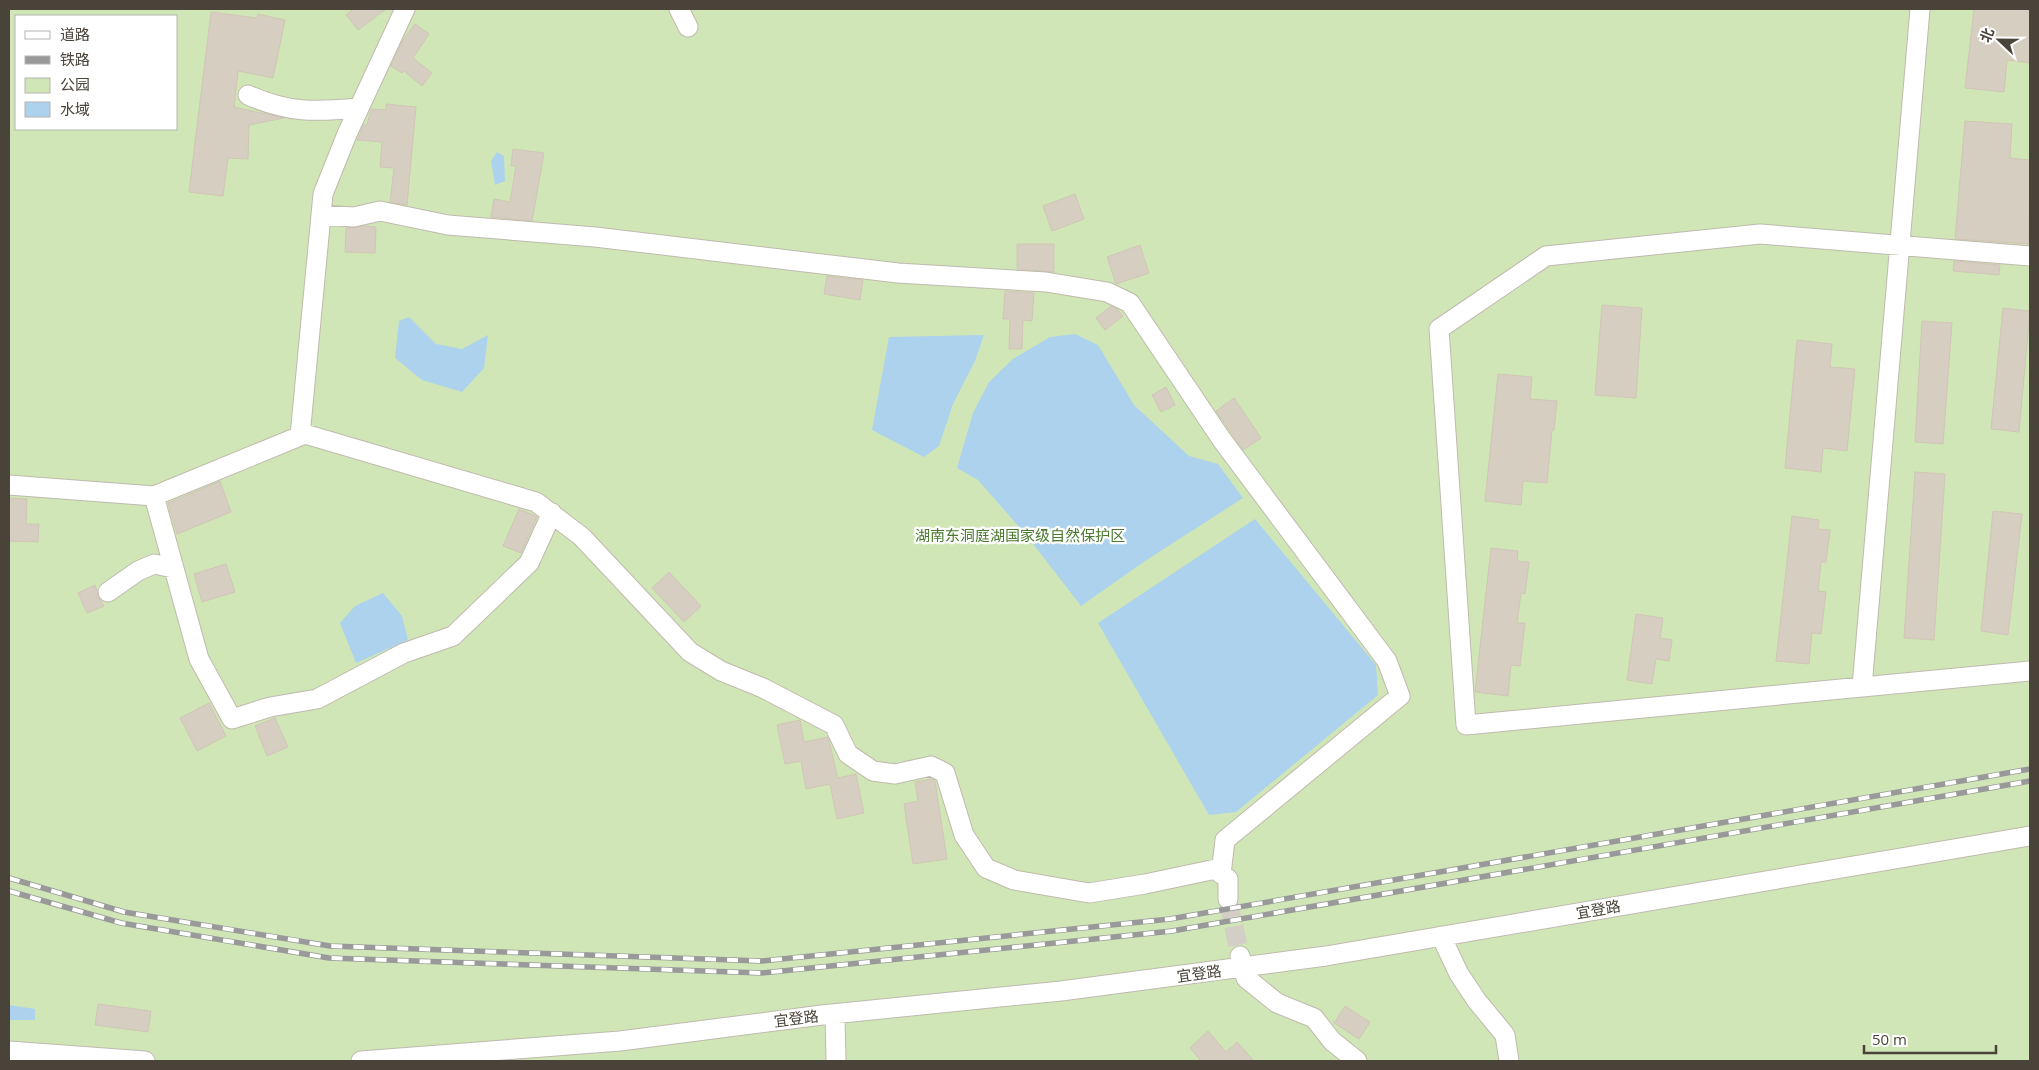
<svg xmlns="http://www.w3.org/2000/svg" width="2039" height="1070" viewBox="0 0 2039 1070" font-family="'Open Sans','Noto Sans SC',sans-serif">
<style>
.green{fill:#d0e6b7;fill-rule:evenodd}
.water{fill:#acd2ed}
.building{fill:#d6cec1;stroke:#d0c6b5}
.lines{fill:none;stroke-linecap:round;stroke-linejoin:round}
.minor-tunnel{stroke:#d3cfc7;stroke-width:19;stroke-dasharray:19 9;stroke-linecap:butt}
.minor-casing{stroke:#c0baae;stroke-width:21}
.minor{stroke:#fff;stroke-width:19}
.rail-casing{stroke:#999;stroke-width:5.5}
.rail{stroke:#fff;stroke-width:4;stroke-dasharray:11;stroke-linecap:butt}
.labels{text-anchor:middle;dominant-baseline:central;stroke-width:4.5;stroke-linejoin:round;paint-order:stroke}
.park-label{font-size:15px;fill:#4a782f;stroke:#fff}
.street-label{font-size:15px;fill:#494339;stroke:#fff}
</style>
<rect width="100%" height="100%" fill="#f5f2eb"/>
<path class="green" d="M9 9H2030V1061H9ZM16 16H176V129H16Z"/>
<path class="water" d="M497 152 504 156 505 181 495 185 491 161Z
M409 317 436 344 462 349 488 335 484 368 462 392 422 380 395 358 399 321Z
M1075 334 1098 345 1134 405 1189 456 1218 464 1243 498 1145 561 1081 606 1027 536 978 480 957 468 973 413 989 382 1013 359 1050 337Z
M984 335 975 361 953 404 939 446 924 457 872 430 889 337Z
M1255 519 1376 665 1378 695 1236 812 1209 815 1098 623Z
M383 593 402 616 408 640 356 663 340 623 355 606Z
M9 1005 35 1009V1020H9Z"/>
<path class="building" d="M353 9H386L358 30 346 15Z
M1974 9H2030V63L2007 60 2004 92 1965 88Z
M211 12 257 18 258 14 285 20 273 78 238 71 234 107 284 118 249 125 248 159 228 158 223 196 189 192Z
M415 24 429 34 413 58 432 73 422 86 404 71 402 73 391 66 403 40Z
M386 104 416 107 407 205 390 202 394 168 380 167 382 142 357 140 364 125H367L371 109 386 110Z
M1965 121 2012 124 2010 158 2030 160 2029 244 1955 239Z
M513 149 544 153 532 221 491 217 494 199 510 202 516 166H511Z
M1075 194 1084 219 1052 231 1043 206Z
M364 226 376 227 375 253 345 252 346 228Z
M1017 244H1054V272L1017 269Z
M1140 245 1149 273 1116 284 1107 257Z
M1954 261 2000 265 1999 275 1953 271Z
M827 276 863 280 860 300 824 294Z
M1005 291 1034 293 1032 321 1023 320 1022 349H1009L1010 319H1003Z
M1602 305 1642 308 1636 398 1595 395Z
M1111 306 1118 310 1123 316 1105 330 1096 318Z
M2003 308 2030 311 2019 432 1991 429Z
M1922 321 1952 323 1943 444 1915 442Z
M1797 340 1832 344 1830 367 1855 369 1847 451 1823 448 1821 472 1785 468Z
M1498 374 1532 377 1530 399 1557 401 1554 430H1552L1547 483 1523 481 1521 505 1485 501Z
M1166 387 1175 405 1161 412 1152 395Z
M1234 398 1261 438 1243 450 1216 411Z
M1915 472 1945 474 1934 640 1904 638Z
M220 481 231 512 177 534 168 503Z
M9 498 27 499 26 524H39L38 542 9 541Z
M519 509 537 517 521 553 503 546Z
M1993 511 2022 514 2008 635 1981 631Z
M1792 516 1819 520 1818 529 1830 530 1826 562H1821L1818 591 1826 592 1821 634 1812 633 1809 664 1776 661Z
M1491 548 1518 551 1517 561 1529 562 1525 594 1521 593 1517 623H1525L1520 666 1511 665 1508 696 1475 692Z
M226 564 235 592 202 602 194 574Z
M669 572 701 606 684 622 652 588Z
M95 585 99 598 104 606 87 613 78 593Z
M1636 614 1663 618 1660 638 1672 640 1669 661 1656 659 1652 684 1627 680Z
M209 703 226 736 197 751 180 718Z
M275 718 288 747 267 756 255 726Z
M800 720 804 742 828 737 838 778 856 774 864 813 837 819 830 784 806 789 801 761 785 764 777 725Z
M932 779 935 781 947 859 913 864 904 804 918 801 915 782Z
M98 1004 151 1011 148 1032 95 1025Z
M1345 1006 1370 1022 1359 1039 1334 1023Z
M1208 1031 1226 1052 1237 1042 1254 1061H1201L1190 1048Z"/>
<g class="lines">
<path class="minor-tunnel" d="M1228 899 1240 956"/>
<defs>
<path id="minor" d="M679 9 688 27
M1920 9 1862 687 2030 671
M248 95C288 113 315 112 358 108
M321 215 354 217 380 211 448 225 595 237 898 273 1046 282 1107 292 1130 303 1222 440 1387 661 1400 696 1225 840 1221 874
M300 436 323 194 347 134 405 9
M9 485 154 496 305 434 536 502 582 537 690 652 721 671 763 688 834 725 848 754 873 771 895 774 931 766 945 773 964 835 986 868 1014 880 1089 893 1145 884 1216 869 1228 879V899
M154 496 199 659 232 719 270 707 317 699 404 653 453 636 529 563 552 513
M108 592 138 571 154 564 173 568
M1862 687 1466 725 1439 329 1546 256 1760 234 2030 256
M1441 936 1459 974 1477 1001 1505 1035 1509 1061
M1240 956 1246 978 1277 1003 1314 1018 1332 1041 1357 1061
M835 1014 836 1061
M9 1051 145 1061
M361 1061 620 1041 822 1015 1061 991 1326 956 2030 836"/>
</defs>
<use href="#minor" class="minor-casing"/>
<use href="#minor" class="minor"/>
<defs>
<path id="rail" d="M9 878 124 912 330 946 762 961 1170 919 2030 769
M9 891 121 923 329 958 762 973 1172 931 2030 781"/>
</defs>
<use href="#rail" class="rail-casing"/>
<use href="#rail" class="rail"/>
</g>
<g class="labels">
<g class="park-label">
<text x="1020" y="535">湖南东洞庭湖国家级自然保护区</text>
</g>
<g class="street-label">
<text transform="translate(1598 909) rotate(-10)">宜登路</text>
<text transform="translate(1199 973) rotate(-8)">宜登路</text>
<text transform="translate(796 1018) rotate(-7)">宜登路</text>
</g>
</g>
<rect width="2039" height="1070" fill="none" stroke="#494339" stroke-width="20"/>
<rect x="15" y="15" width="162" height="115" fill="#ffffff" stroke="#b6b4b0"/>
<rect x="25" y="31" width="25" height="8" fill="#ffffff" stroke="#b6b4b0"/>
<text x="60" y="40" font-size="15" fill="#494339">道路</text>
<rect x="25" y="56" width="25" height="8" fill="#999999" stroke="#b6b4b0"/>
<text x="60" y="65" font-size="15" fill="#494339">铁路</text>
<rect x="25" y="78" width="25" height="15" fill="#d0e6b7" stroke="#b6b4b0"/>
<text x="60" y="90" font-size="15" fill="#494339">公园</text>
<rect x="25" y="102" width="25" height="15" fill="#acd2ed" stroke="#b6b4b0"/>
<text x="60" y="115" font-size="15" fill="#494339">水域</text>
<g transform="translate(1999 40) rotate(292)" stroke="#ffffff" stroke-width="4" paint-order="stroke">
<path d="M0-4L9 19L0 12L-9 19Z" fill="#494339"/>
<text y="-8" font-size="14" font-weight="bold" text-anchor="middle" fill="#494339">北</text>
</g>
<path d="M1864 1045v8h132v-8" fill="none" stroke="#494339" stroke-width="2.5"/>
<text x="1872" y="1045" font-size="15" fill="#494339" stroke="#ffffff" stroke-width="4" paint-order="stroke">50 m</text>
</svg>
